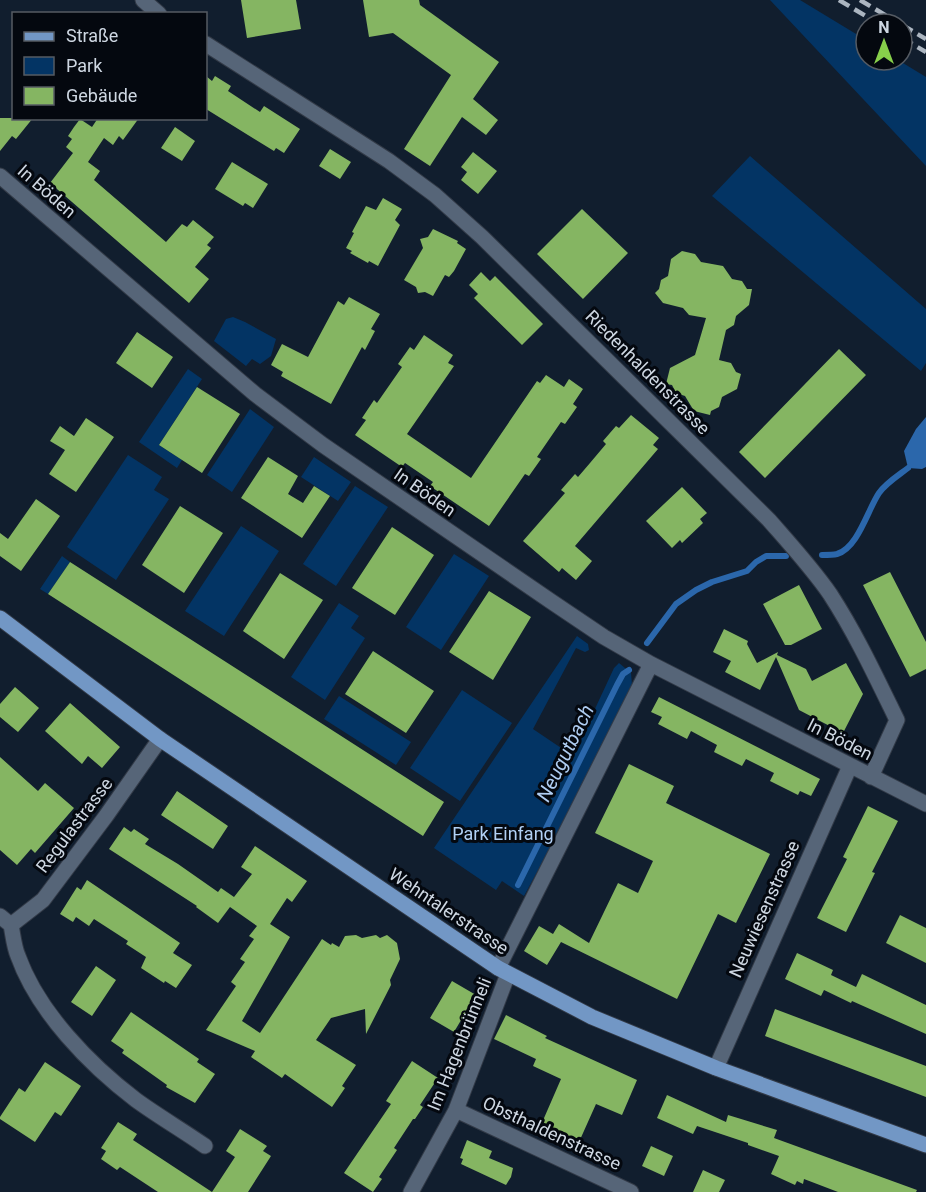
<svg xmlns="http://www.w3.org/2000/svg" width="926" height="1192" viewBox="0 0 926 1192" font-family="Roboto,sans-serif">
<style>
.green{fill:#033464}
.water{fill:#2b67ab}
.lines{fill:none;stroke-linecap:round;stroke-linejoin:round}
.stream{stroke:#2b67ab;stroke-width:6}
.building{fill:#85b562}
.minor-casing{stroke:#323a47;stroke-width:17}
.primary-casing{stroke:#323a47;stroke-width:17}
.minor{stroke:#566578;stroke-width:15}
.primary{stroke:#7297c5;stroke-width:15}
.rail{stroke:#abb5c0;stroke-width:4.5;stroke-dasharray:12 6;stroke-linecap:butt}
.labels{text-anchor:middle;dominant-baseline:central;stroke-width:6;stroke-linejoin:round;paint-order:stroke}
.street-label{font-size:18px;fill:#ced7e2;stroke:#04080f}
.park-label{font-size:18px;fill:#b1d0f5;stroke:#04080f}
.water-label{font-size:20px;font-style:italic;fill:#afcdf2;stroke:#04080f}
</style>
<rect width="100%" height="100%" fill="#111e2e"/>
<path class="green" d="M770 0H800L866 40V60H898L926 77V166Z
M750 156 926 309V363L921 371 712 196Z
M233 317 245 322 276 339 271 356 260 364 252 359 246 366 214 341 226 319Z
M188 369 202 379 159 445 182 460 177 468 139 442Z
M250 409 274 427 232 492 207 475Z
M128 455 162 477 154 490 169 499 116 580 67 547Z
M314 457 351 482 338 501 301 477Z
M355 486 388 507 336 586 303 564Z
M241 526 279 551 224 636 185 611Z
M454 554 489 576 441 650 406 627Z
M62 556 70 562 48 594 40 589Z
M339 603 359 616 351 628 365 638 325 700 291 677Z
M577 636 588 644 589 650 585 652 576 648 533 729 573 756 614 668 619 663 631 673 632 685 579 795 524 896 502 881 496 890 434 848Z
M462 690 512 723 460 801 410 768Z
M339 696 411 742 396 765 324 719Z"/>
<path class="water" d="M926 417V467L922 469 908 468 904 451 916 429Z"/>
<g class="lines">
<path class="stream" d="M822 555C827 555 833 555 837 554 858 548 868 509 879 493 886 483 899 475 908 468
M647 643 676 604 696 590 712 582 747 571 756 562 766 556H786
M518 885 617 685 623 674 629 670"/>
</g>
<path class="building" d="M241 0H296L301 29 247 38Z
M363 0H419L420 5 499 62 473 99 498 120 486 135 462 117 430 166 404 149 451 75 393 33 369 37Z
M206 76 212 81 215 76 231 86 228 91 260 112 264 106 300 129 284 153 276 148 274 151 206 109Z
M0 118H33L16 139 12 136 0 151Z
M98 118H139L123 140 119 136 113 145 104 138 88 162 100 171 94 180 166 242 182 224 187 227 193 220 214 237 207 245 211 248 195 267 209 279 189 303 50 183 73 153 66 147 72 139 68 136 74 127 80 119 92 127Z
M175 127 195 141 182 161 161 148Z
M330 149 351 162 340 179 319 166Z
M473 152 497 171 478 194 461 180 467 172 461 167Z
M232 162 268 184 253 208 245 203 243 206 215 189Z
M383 198 402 209 395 220 400 225 378 266 369 261 368 263 350 253 352 251 346 248 354 233 352 232 366 206 376 210Z
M582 209 628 253 583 299 537 254Z
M433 229 458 241 457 243 466 249 454 271 449 277 445 275 433 296 425 292 418 293 416 287 404 280 423 248 420 239 428 237Z
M682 251 695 254 701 262 723 266 732 279 742 281 747 289H752L749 305 736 316 734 325 726 330 719 360 731 363 736 372 741 374 737 389 722 397 719 407 711 411 710 415 694 411 685 396 676 393 672 385 666 384 670 368 695 355 706 318 689 315 683 308 663 303 655 293 659 289 661 280 668 276 671 259Z
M481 272 490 281 495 276 543 324 522 345 474 298 478 294 469 285Z
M349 297 380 314 371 329 375 331 365 350 362 347 331 404 281 376 283 372 271 365 282 344 308 357 338 301 344 305Z
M137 332 173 357 152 388 116 363Z
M424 335 453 355 448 363 454 366 407 434 471 478 537 381 540 383 546 375 564 387 569 379 583 389 573 404 577 407 565 424 561 422 537 457 541 459 529 476 525 474 489 526 430 486 433 482 405 463 402 467 355 435 366 420 362 418 374 400 377 403 402 367 398 364 410 347 414 350Z
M839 349 866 375 765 478 739 452Z
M197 387 240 414 202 473 159 445Z
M631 415 659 438 653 445 658 449 575 546 592 561 576 580 562 568 559 572 523 541 565 493 561 490 575 474 578 477 590 463 606 444 603 441 616 426 619 428Z
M86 418 114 437 76 492 49 474 65 450 50 441 60 426 74 436Z
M268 457 298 476 288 494 303 503 314 486 330 496 302 538 241 498Z
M682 487 707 513 700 519 703 523 682 543 680 540 672 548 646 521Z
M36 499 60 516 21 571 0 556V533L8 539Z
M180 506 223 533 184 593 142 565Z
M392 527 434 555 395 615 352 588Z
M70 562 444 802 423 836 48 594Z
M890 572 926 642V669L910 677 863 585Z
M280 573 323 600 284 659 243 631Z
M799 585 822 629 791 645H785L763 604Z
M489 591 531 617 493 680 449 652Z
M724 629 748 641 747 644 757 663 778 652 777 655 806 669 812 681 846 663 863 694 843 733 799 710 776 657 760 690 725 672 731 661 713 652Z
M373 651 434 691 406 733 345 694Z
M15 687 39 708 18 732 0 717V704Z
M659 697 820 779 811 796 800 791 798 795 770 781 774 773 746 759 742 766 714 752 717 745 691 731 687 739 658 724 662 717 651 712Z
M70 703 120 747 102 768 88 756 82 764 45 731Z
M0 757 38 791 45 783 74 808 35 853 31 849 17 865 0 850Z
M629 764 674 786 666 803 770 854 736 923 718 914 677 999 561 942 547 965 524 951 539 926 553 934 559 924 589 943 618 883 638 893 653 861 595 833Z
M177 791 228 826 213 849 161 815Z
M868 806 898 821 872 872 875 873 846 932 817 918 847 859 843 857Z
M124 827 131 832 134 829 149 839 145 844 178 864 218 892 221 888 234 897 252 874 241 867 255 846 307 881 292 902 287 898 270 924 290 937 242 1021 260 1033 322 939 331 945 332 943 339 947 345 936 356 935 362 938 376 935 380 938 387 935 397 943 400 959 390 980 391 985 366 1034 365 1009 331 1018 316 1040 356 1065 342 1086 345 1088 332 1107 285 1074 282 1078 251 1057 255 1051 206 1030 236 986 231 982 245 962 240 959 254 939 249 936 257 926 230 907 218 923 196 907 197 906 109 849Z
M87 880 180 943 173 953 192 965 176 988 165 981 164 983 141 968 146 957 126 944 128 941 94 919 89 926 76 917 73 922 60 914 77 887 81 890Z
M900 915 926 928V963L886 943Z
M797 953 833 970 831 975 856 987 862 974 926 1005V1034L852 1001 851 1003 824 990 821 996 785 979Z
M96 966 116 980 92 1016 71 1002Z
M452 981 476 995 454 1032 430 1018Z
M775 1009 926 1066V1097L765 1036Z
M131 1012 199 1059 197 1062 215 1074 195 1103 166 1087 167 1085 122 1053 124 1050 111 1041Z
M506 1015 547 1036 545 1038 637 1080 622 1115 596 1104 579 1142 541 1125 561 1079 533 1066 536 1059 494 1039Z
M412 1061 438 1078 420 1105 423 1107 415 1119H413L394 1148 397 1150 379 1177 382 1179 373 1192 344 1173 391 1104 386 1101Z
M45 1062 81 1086 61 1116 55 1112 35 1142 0 1119V1117L19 1088 25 1092Z
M667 1095 726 1122 728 1115 777 1130 774 1138 917 1190 916 1192H838L804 1179 803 1184 797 1181 795 1185 771 1174 779 1156 748 1145V1143L697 1126 693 1134 657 1118Z
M118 1122 137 1134 133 1140 212 1192 235 1157 226 1151 240 1129 267 1146 263 1151 271 1156 248 1192H158L120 1167 117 1170 101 1159 106 1151 101 1148Z
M467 1140 492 1151 489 1158 513 1168 511 1177 506 1185 461 1164 463 1159 460 1158Z
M651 1146 673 1156 664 1176 642 1166Z
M703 1170 725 1180 719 1192H693Z"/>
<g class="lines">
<defs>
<path id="minor" d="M143 0 159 14
M206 44 389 161 435 195 482 237 769 520C790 544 812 568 830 594 856 634 876 677 897 720L871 777
M0 176 255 394 323 445 552 602 604 637 651 664 926 804
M0 916 11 925C13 935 14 947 18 956 38 1012 90 1065 136 1100 158 1116 182 1130 205 1146
M11 925 43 900 106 816 160 739
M498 968 651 664
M716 1068 850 766
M456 1110 631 1192
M411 1192 456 1110 508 974"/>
<path id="primary" d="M0 618 160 739 498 968 592 1017 716 1068 926 1145"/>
</defs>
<use href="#minor" class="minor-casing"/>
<use href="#primary" class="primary-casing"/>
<use href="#minor" class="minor"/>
<use href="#primary" class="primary"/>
<path class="rail" d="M839 0 879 24
M860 0 900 24
M902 25 926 39
M902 38 926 52"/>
</g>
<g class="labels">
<g class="street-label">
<text transform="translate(47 191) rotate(41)">In Böden</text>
<text transform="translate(648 372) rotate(45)">Riedenhaldenstrasse</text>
<text transform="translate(425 492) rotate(35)">In Böden</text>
<text transform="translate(840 739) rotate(27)">In Böden</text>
<text transform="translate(74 825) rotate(-53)">Regulastrasse</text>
<text transform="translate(764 909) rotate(-66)">Neuwiesenstrasse</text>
<text transform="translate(449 911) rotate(34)">Wehntalerstrasse</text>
<text transform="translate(459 1044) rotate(-68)">Im Hagenbrünneli</text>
<text transform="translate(552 1133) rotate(25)">Obsthaldenstrasse</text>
</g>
<g class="park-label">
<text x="503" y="833">Park Einfang</text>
</g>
<g class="water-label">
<text transform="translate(565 753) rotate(-64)">Neugutbach</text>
</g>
</g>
<rect x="12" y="12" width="195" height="108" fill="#04080f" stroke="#555b63" stroke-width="1.5"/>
<rect x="24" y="32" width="30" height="9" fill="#7297c5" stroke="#555b63" stroke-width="1.5"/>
<text x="66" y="42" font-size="18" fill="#ced7e2">Straße</text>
<rect x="24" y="57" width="30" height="18" fill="#033464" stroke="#555b63" stroke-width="1.5"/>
<text x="66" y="72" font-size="18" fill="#ced7e2">Park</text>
<rect x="24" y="87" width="30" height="18" fill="#85b562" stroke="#555b63" stroke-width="1.5"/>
<text x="66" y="102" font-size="18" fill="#ced7e2">Gebäude</text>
<g transform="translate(884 42)"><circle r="28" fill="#04080f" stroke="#555b63" stroke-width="1.5"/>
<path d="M0-4.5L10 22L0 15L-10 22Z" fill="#87cf4b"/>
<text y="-9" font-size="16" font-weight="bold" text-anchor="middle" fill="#ced7e2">N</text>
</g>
</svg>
